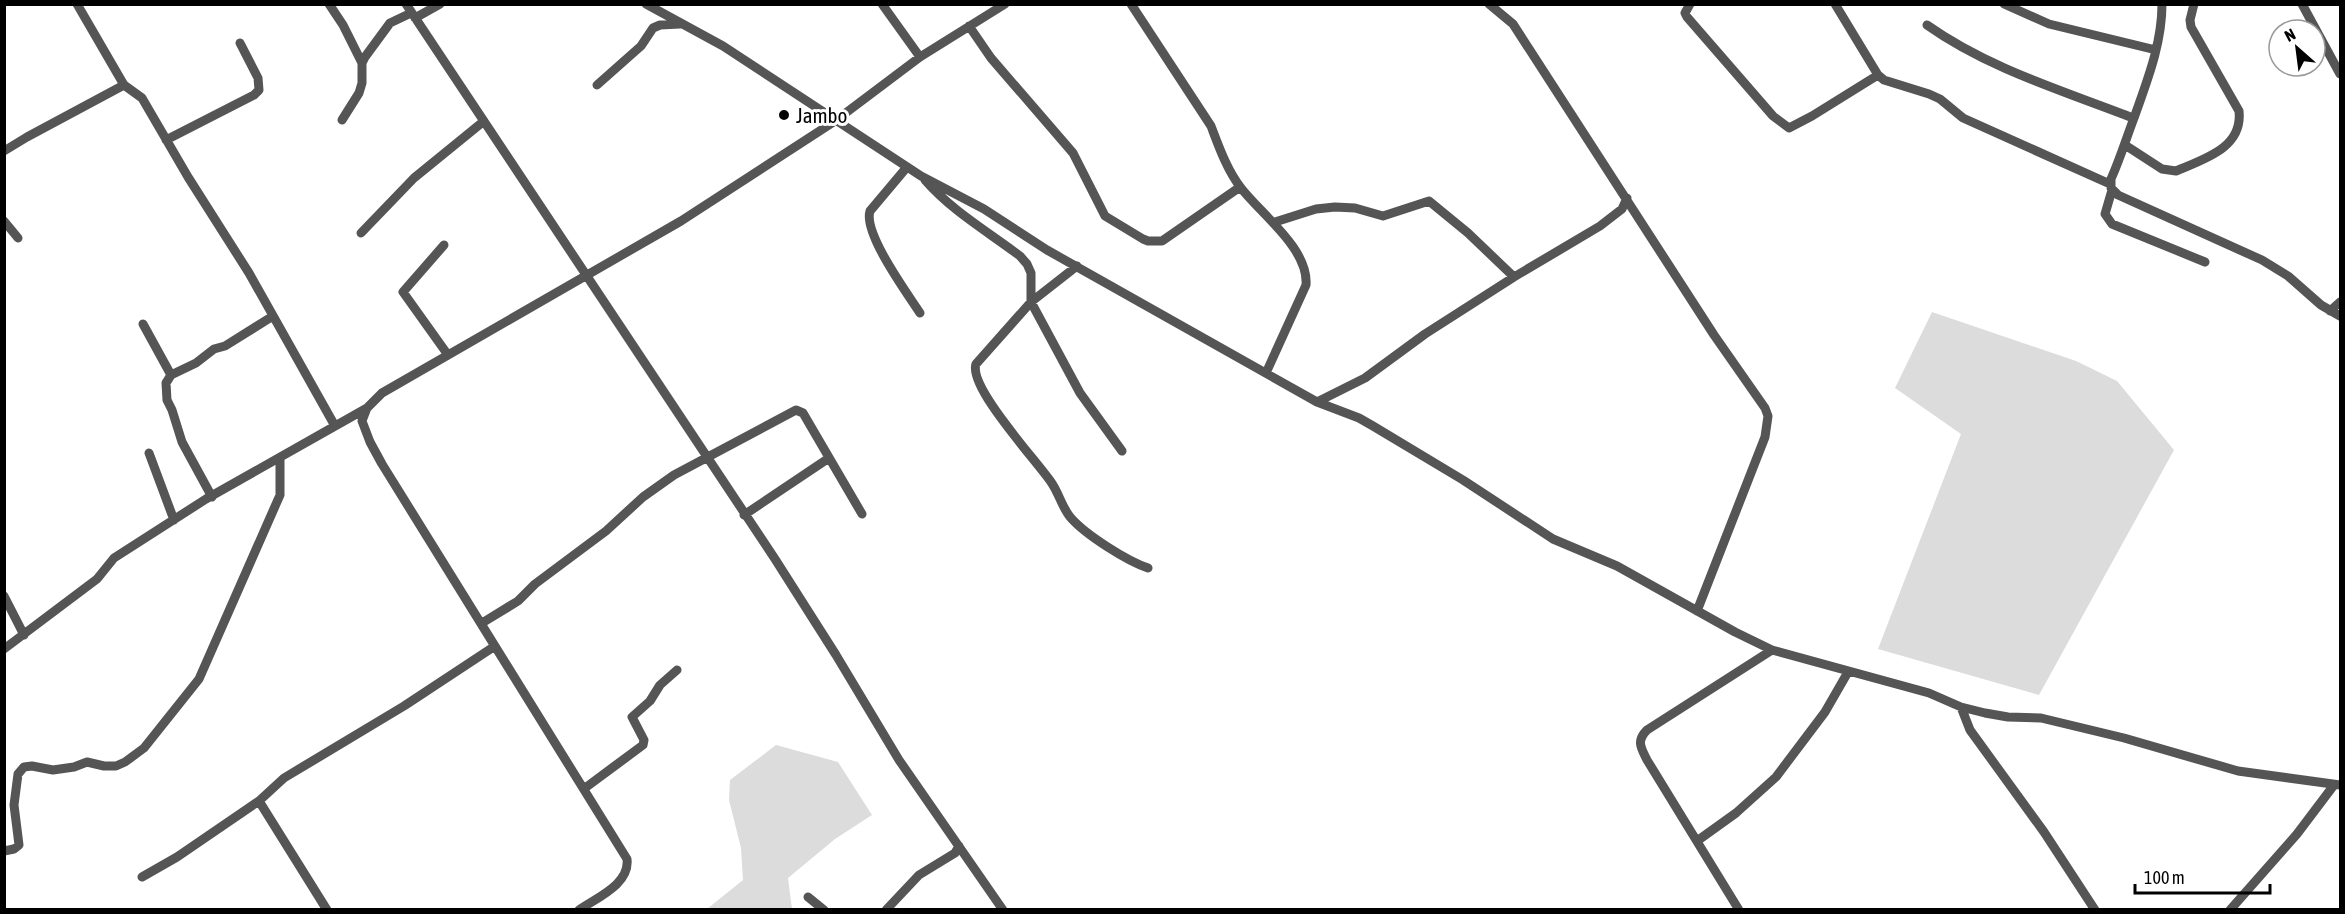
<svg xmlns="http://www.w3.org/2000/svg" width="2345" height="914" viewBox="0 0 2345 914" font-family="'Asap Condensed',sans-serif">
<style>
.green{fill:#dcdcdc}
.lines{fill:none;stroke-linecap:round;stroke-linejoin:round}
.minor{stroke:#555;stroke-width:9}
.poi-dot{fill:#000;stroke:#fff;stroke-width:2}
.labels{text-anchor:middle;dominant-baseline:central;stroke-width:6;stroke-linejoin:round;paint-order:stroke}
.poi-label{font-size:21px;fill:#000;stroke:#fff;text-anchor:start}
</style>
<rect width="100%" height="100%" fill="#fff"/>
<path class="green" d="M1932 312 2076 361 2117 381 2174 450 2039 695 1878 649 1961 434 1895 388Z
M776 745 838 762 872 815 835 839 788 878 792 909H707L743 880 741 848 729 800 730 780Z"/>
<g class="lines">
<path class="minor" d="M77 4 124 85
M329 4 343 25 362 63
M406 4 775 559 836 655 899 760 1003 910
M646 4 723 46 921 176 984 209 1047 250 1317 402 1359 418 1373 426 1463 480 1553 539 1617 566 1735 632 1772 650 1929 693 1961 707 1985 713 2008 717 2041 718 2124 738 2238 771 2340 785
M882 4 920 57
M1131 4 1211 126C1219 147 1227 170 1241 188 1261 214 1309 249 1306 285L1266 373
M1489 4 1513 24 1714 335 1765 408 1768 416 1765 437 1697 611
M1690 4 1685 13 1687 17 1773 116 1789 128 1812 116 1878 75
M1835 4 1878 75 1884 80 1929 94 1940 99 1963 118 2110 184
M2004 4 2049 24 2156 50
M2162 4C2162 44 2147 81 2134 118 2126 139 2120 159 2111 179V188L2118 195 2262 260 2288 276 2321 305 2340 316
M2302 4 2340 74
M415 18 440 4
M1927 25C1989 69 2064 91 2133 118
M969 26 991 58 1073 153 1105 216 1143 239 1148 241H1162L1240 187
M597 85 641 46 653 28 660 25 680 24
M342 120 359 93 362 83V63L365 57 390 23 411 13
M166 140 254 95 259 90 258 78 240 43
M2125 145 2162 169 2176 171C2204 159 2243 148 2239 111L2191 27 2190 20 2194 4
M4 151 27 137 124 85 142 98 188 177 249 273 335 426
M907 167 870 211C863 233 907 293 920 313
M925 180C952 211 987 231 1020 256L1027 264 1031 273V302L1080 393 1122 451
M2112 190 2105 214 2112 224 2205 262
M4 221 18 238
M1275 222 1316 209 1335 207 1355 208 1383 216 1429 201 1468 233 1514 277
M361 233 414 178 484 121
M444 245 403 292 448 355
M1077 266 1031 302 976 364C968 387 1036 460 1051 482 1059 493 1062 508 1071 518 1086 535 1127 561 1148 568
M2330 311 2340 302
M143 324 171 375
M1317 402 1365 378 1425 334 1514 277 1600 226 1622 209 1627 198
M149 453 174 520
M212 497 182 442 172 410 167 400 166 383 171 375 196 363 214 349 225 346 273 316
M744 515 829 458
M4 596 24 635
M482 623 518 601 535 584 606 531 643 497 674 475 796 410 803 413 862 514
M4 649 97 579 114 558 206 499 367 408
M1961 707 1970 730 2044 832 2095 910
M585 788 643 745 644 740 632 717 650 701 660 685 677 670
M259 801 327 910
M1697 841 1736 813 1776 777 1825 712 1848 672
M4 851 14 849 19 845 14 805 18 774 24 767 32 766 53 770 74 767 87 762 104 766H116L125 762 144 748 199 679 280 495V458
M142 877 177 857 259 801 284 778 404 706 495 646
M808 897 824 910
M579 910C598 897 630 884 627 859L382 464 370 442 362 421 367 408 382 393 681 221 835 121 920 57 1005 4
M886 910 919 875 955 853 959 846
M1739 910 1647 760C1641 748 1636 741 1647 730L1772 650
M2230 910 2297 834 2334 785"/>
</g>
<circle class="poi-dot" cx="784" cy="115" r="6"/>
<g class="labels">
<g class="poi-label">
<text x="796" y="115">Jambo</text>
</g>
</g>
<rect width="2345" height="914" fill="none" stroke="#000000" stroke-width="12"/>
<g transform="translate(2297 48) rotate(332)"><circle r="28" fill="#ffffff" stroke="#999999" stroke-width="1.5"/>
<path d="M0-4.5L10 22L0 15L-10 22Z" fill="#000000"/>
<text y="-9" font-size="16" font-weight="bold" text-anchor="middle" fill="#000000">N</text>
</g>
<path d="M2135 884v9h135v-9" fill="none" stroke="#000000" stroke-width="3"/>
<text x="2144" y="884" font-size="18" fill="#000000" stroke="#ffffff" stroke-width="4.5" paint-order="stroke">100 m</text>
</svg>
